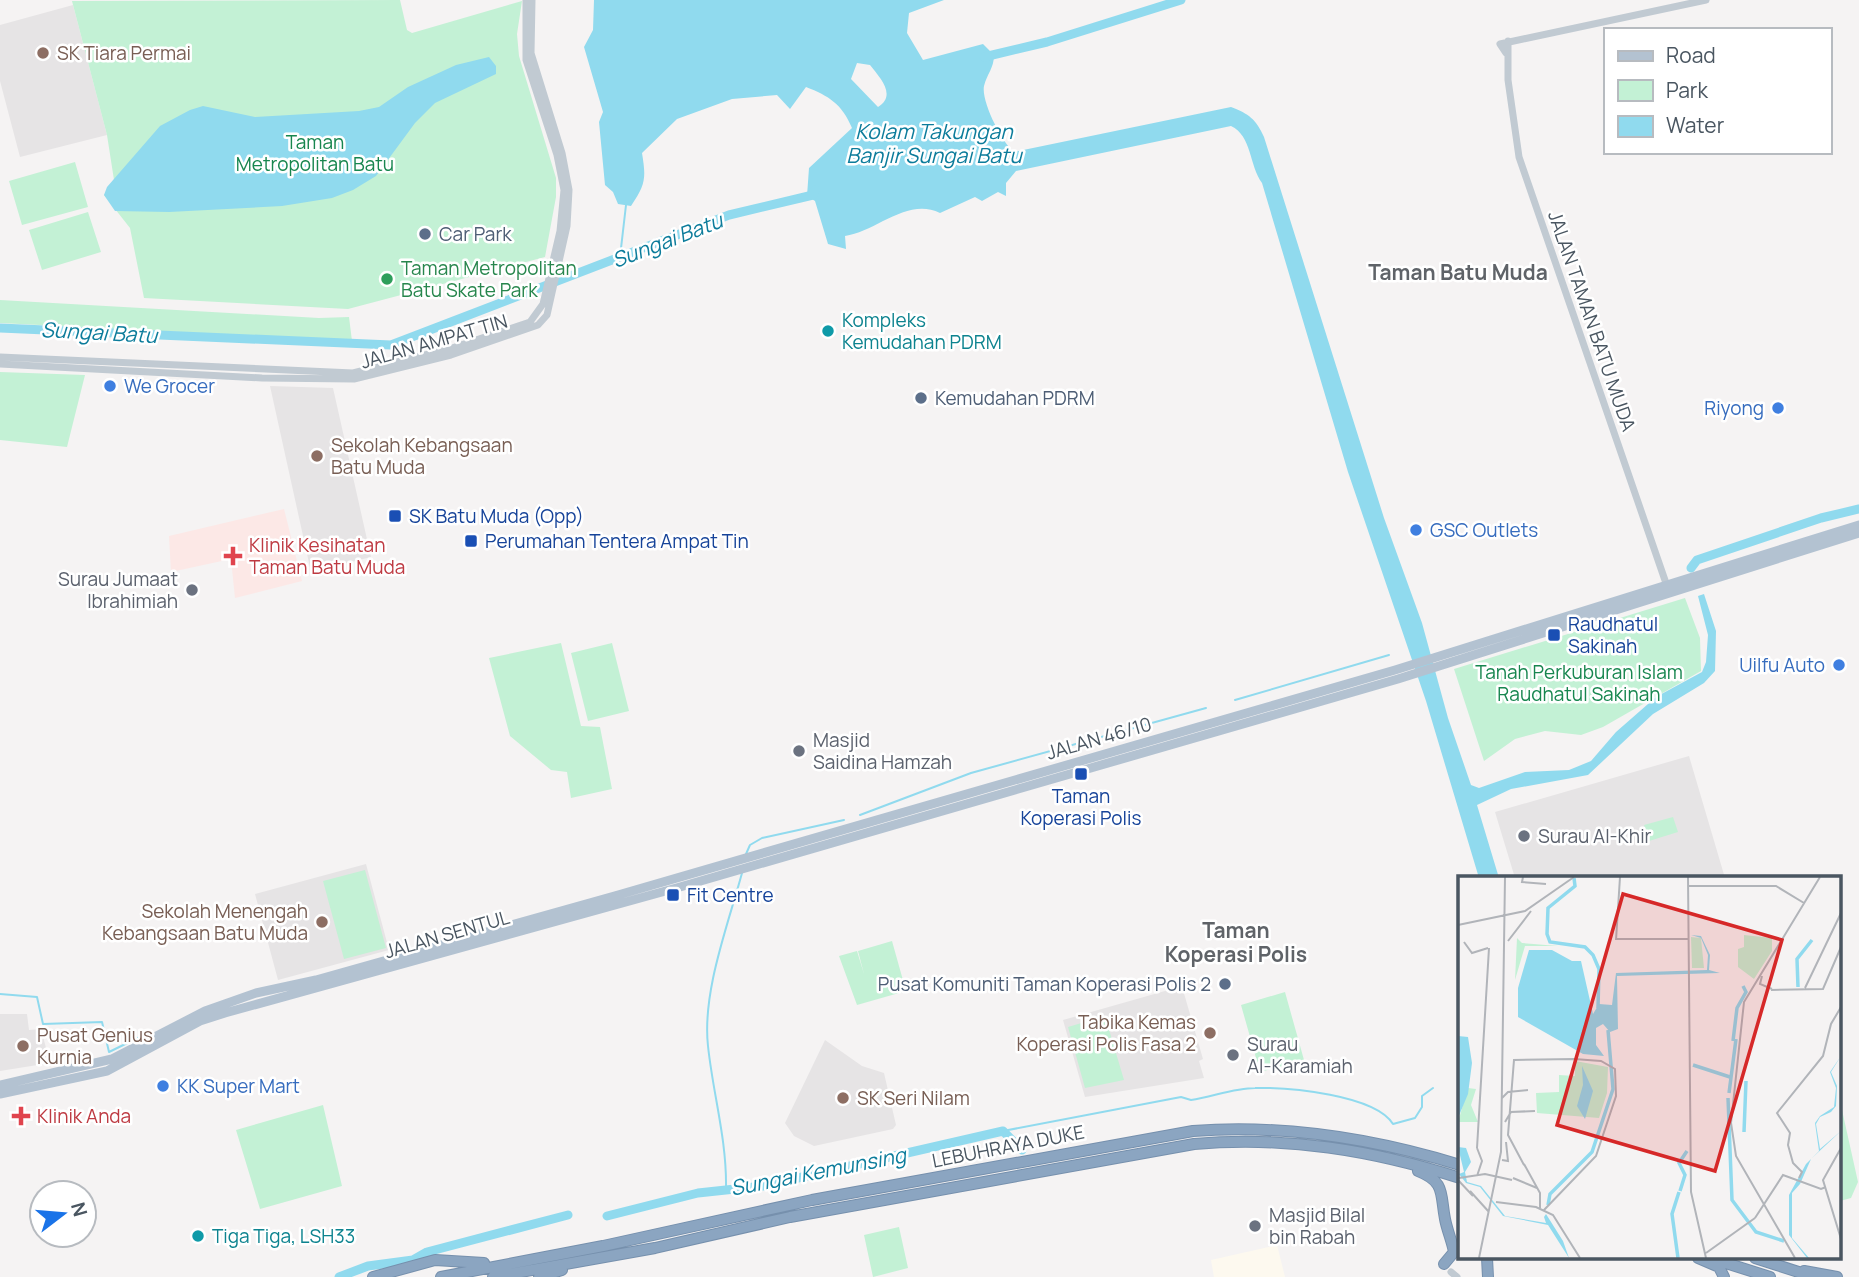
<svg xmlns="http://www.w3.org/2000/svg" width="1859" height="1277" viewBox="0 0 1859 1277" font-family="Manrope,sans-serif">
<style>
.commercial{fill:#fdf9ef}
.education{fill:#e6e4e5}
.medical{fill:#fce8e6}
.green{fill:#c3f1d5}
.water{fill:#90daee;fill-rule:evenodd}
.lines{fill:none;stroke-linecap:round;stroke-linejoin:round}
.stream{stroke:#90daee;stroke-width:2}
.river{stroke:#90daee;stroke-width:9}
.highway-casing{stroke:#7690ad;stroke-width:12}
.minor{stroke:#c1cad2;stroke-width:7}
.major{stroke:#b3c2d1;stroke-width:9}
.highway{stroke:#8ba5c1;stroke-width:10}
.education-dot{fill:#8d6e63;stroke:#fff;stroke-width:2.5}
.service-dot{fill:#5c6f8a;stroke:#fff;stroke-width:2.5}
.leisure-dot{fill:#2e9e5b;stroke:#fff;stroke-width:2.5}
.culture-dot{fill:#0f9aa8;stroke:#fff;stroke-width:2.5}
.shop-dot{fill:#3f7fe0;stroke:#fff;stroke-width:2.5}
.transit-dot{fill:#1a4fb4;stroke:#fff;stroke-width:2.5}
.health-dot{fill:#e0444e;stroke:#fff;stroke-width:2.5}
.worship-dot{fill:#6b7280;stroke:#fff;stroke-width:2.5}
.labels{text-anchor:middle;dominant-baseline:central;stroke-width:5;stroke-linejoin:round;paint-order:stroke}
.education-label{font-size:19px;fill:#785e54;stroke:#fff;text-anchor:start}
.park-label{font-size:19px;fill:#17864f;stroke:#fff}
.service-label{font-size:19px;fill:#4e5e75;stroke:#fff;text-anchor:start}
.leisure-label{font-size:19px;fill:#27864d;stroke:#fff;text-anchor:start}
.culture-label{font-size:19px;fill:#0d838f;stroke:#fff;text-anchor:start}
.street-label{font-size:19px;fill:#4a5661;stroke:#fff}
.shop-label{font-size:19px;fill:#366cbe;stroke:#fff;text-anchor:start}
.transit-label{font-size:19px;fill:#164399;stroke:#fff;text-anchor:start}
.health-label{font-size:19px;fill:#be3a42;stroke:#fff;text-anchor:start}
.worship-label{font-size:19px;fill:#5b616d;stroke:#fff;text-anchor:start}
.water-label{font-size:21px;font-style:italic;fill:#0c7c9b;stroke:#fff}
.neighbourhood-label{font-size:21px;font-weight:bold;fill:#5f6368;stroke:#fff}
.inset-river{fill:none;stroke:#90daee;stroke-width:3.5}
.inset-road{fill:none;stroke:#b1b4b9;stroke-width:2}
.view{fill:#d62828;fill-opacity:0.15;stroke:#d62828;stroke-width:3.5}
.inset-edge{fill:none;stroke:#4a5661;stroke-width:3.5}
</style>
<rect width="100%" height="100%" fill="#f5f3f3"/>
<path class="commercial" d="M1277 1245 1285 1277H1214L1211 1260Z"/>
<path class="education" d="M73 5 107 135 20 157 0 81V25Z
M270 386 333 388 371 557 311 572Z
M1689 756 1725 878H1515L1495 812Z
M366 864 389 950 278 980 255 894Z
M1179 987 1183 990 1203 1059 1199 1061 1204 1078 1085 1097 1063 1020Z
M0 1014H27L29 1030 41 1029 50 1063 0 1071Z
M825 1040 862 1066 884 1073 896 1125 893 1129 814 1146 794 1136 785 1123Z"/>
<path class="medical" d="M284 509 302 581 235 598 231 559 171 572 169 536Z"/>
<path class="green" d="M400 0 407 30 412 33 522 1 517 34 519 56 556 178V197L545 257 348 309 144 298 130 228 104 195 114 180 107 135 72 1Z
M75 162 88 207 22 225 9 181Z
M88 212 101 252 42 270 29 230Z
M0 300 319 318 349 317 352 341 0 323Z
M0 372 85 375 67 447 0 440Z
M1685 598 1700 638 1701 671 1603 727 1581 735 1545 731 1515 739 1484 761 1454 669Z
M561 643 581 726 600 727 612 789 571 798 567 772 551 770 510 736 489 658Z
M612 643 629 711 588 721 571 653Z
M1673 817 1678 832 1649 841 1644 825Z
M365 870 386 948 344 959 323 881Z
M892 941 906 991 857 1005 839 956 857 951 864 974 858 951Z
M1285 992 1304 1060 1260 1072 1241 1005Z
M1105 1016 1124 1080 1085 1088 1068 1027Z
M1840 1101 1858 1182 1851 1198 1840 1201Z
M323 1105 342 1186 260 1209 236 1130Z
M899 1227 908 1268 873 1277 864 1235Z"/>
<path class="water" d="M594 0H944L909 13 907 33 923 60 983 44 994 55C994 68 987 74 984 86 981 101 1002 143 1014 152L1231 107C1249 114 1256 119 1264 137L1384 518 1422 623 1448 718 1471 785 1479 788 1525 772 1569 770 1591 761 1616 732 1656 697 1702 672 1706 662 1708 635 1698 596 1704 594 1716 631 1715 671 1704 683 1653 714 1588 775 1511 789 1477 805 1499 878H1479L1426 701 1348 472 1262 183C1249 165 1252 136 1231 126L1016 171 1006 183V196L998 192 982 201 975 197 940 213C907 197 876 232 845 236L846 249 828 244 815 201 807 196 809 168 852 128C842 104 829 96 806 87L790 109 777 95 732 99 677 119 642 153C646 178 646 184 631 206L618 204 613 192 605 185 599 122 603 112 584 47 593 30ZM857 63 870 65C880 78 897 95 878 107L851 79Z
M489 57 496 66V74L435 103 415 123 376 176 353 190 332 198 282 206 169 212 115 211 104 195 107 187 160 126 190 110 203 106 255 117 359 111 379 107 408 87 456 65Z"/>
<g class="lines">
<path class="stream" d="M620 257 626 205
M1235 700 1389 655
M860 815 971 773 1206 708
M746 854 750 845 762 838 844 820
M0 994 37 997 43 1024 102 1022 109 1052 148 1033
M1003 1131 1181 1097 1191 1100C1212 1097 1234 1088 1255 1088 1289 1087 1375 1095 1393 1124L1415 1118 1422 1107V1096L1433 1088
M726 1189C727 1140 713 1094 708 1046 702 992 728 925 742 873"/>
<path class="river" d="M984 57 1047 42 1181 0
M0 328 391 345 729 215 813 195 815 190
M1691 568 1697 560 1821 518 1859 509
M607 1216 698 1193 763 1186 1003 1131 1022 1150
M339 1277 368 1266 413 1260 427 1252 568 1215"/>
<defs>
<path id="highway" d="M1418 1171C1446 1182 1440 1194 1445 1219 1447 1230 1452 1241 1454 1252L1444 1264
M1487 1258 1488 1277
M1698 1258 1719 1267 1724 1277
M1710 1258 1770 1277
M1755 1258 1814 1277
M1804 1271 1837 1277
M373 1277 435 1260 484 1263
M441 1277 603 1246 812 1200 1193 1131C1285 1124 1372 1138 1460 1165
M493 1277 655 1248 790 1217 1194 1144C1286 1136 1372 1150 1460 1178
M539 1277 562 1270"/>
</defs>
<use href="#highway" class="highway-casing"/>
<path class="minor" d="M1508 41V80L1519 157 1668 589
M1506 53 1500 44 1706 0
M0 357 353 373 449 349 530 322 543 304 560 231 564 190 557 155 526 60V0
M0 364 262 378 354 379 451 355 538 325 547 315 567 226 569 190 562 153 531 53 532 0
M1451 1272 1457 1277"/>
<path class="major" d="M0 1085 112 1059 205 1011 256 993 316 980 618 895 1395 670 1859 525
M0 1094 107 1071 200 1021 225 1013 680 887 1398 679 1859 533"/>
<use href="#highway" class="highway"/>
</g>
<g class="education-dot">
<circle cx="43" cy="53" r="7"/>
<circle cx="317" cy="456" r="7"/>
<circle cx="322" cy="922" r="7"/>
<circle cx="1210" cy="1033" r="7"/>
<circle cx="23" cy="1046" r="7"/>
<circle cx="843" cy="1098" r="7"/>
</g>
<g class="service-dot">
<circle cx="425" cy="234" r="7"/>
<circle cx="921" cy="398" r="7"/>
<circle cx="1225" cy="984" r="7"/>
</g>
<circle class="leisure-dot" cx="387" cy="279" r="7"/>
<g class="culture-dot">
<circle cx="828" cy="331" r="7"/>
<circle cx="198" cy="1236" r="7"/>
</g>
<g class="shop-dot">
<circle cx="110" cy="386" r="7"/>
<circle cx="1778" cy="408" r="7"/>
<circle cx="1416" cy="530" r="7"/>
<circle cx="1839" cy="665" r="7"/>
<circle cx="163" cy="1086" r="7"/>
</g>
<g class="transit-dot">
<rect x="388" y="509" width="14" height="14" rx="3.5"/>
<rect x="464" y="534" width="14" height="14" rx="3.5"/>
<rect x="1547" y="628" width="14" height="14" rx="3.5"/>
<rect x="1074" y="767" width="14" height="14" rx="3.5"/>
<rect x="666" y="888" width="14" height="14" rx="3.5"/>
</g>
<g class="health-dot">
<path d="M229.5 545.5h7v7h7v7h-7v7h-7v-7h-7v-7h7z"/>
<path d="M17.5 1105.5h7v7h7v7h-7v7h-7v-7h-7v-7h7z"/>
</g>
<g class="worship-dot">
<circle cx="192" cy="590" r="7"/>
<circle cx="799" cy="751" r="7"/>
<circle cx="1524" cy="836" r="7"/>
<circle cx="1233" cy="1055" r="7"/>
<circle cx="1255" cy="1226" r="7"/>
</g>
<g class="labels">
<g class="education-label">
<text x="57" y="53">SK Tiara Permai</text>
<text x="331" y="445">Sekolah Kebangsaan<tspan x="331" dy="22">Batu Muda</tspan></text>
<text x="308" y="911" text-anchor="end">Sekolah Menengah<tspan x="308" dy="22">Kebangsaan Batu Muda</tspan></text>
<text x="1196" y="1022" text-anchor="end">Tabika Kemas<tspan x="1196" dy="22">Koperasi Polis Fasa 2</tspan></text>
<text x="37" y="1035">Pusat Genius<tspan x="37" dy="22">Kurnia</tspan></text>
<text x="857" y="1098">SK Seri Nilam</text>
</g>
<g class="park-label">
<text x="315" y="142">Taman<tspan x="315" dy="22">Metropolitan Batu</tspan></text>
<text x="1579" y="672">Tanah Perkuburan Islam<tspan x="1579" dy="22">Raudhatul Sakinah</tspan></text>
</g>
<g class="service-label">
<text x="439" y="234">Car Park</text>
<text x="935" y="398">Kemudahan PDRM</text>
<text x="1211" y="984" text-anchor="end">Pusat Komuniti Taman Koperasi Polis 2</text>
</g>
<g class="leisure-label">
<text x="401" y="268">Taman Metropolitan<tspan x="401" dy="22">Batu Skate Park</tspan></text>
</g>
<g class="culture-label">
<text x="842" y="320">Kompleks<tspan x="842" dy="22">Kemudahan PDRM</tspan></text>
<text x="212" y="1236">Tiga Tiga, LSH33</text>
</g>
<g class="street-label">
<text transform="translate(1592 321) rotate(71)">JALAN TAMAN BATU MUDA</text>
<text transform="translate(434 341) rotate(-16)">JALAN AMPAT TIN</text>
<text transform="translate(1099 738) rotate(-16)">JALAN 46/10</text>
<text transform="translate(447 934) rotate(-16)">JALAN SENTUL</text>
<text transform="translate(1008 1146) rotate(-11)">LEBUHRAYA DUKE</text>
</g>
<g class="shop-label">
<text x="124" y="386">We Grocer</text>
<text x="1764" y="408" text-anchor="end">Riyong</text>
<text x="1430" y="530">GSC Outlets</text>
<text x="1825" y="665" text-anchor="end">Uilfu Auto</text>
<text x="177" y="1086">KK Super Mart</text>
</g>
<g class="transit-label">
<text x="409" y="516">SK Batu Muda (Opp)</text>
<text x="485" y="541">Perumahan Tentera Ampat Tin</text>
<text x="1568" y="624">Raudhatul<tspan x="1568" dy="22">Sakinah</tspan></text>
<text x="1081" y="796" text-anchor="middle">Taman<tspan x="1081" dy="22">Koperasi Polis</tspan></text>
<text x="687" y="895">Fit Centre</text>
</g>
<g class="health-label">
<text x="249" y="545">Klinik Kesihatan<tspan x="249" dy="22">Taman Batu Muda</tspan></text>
<text x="37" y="1116">Klinik Anda</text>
</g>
<g class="worship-label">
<text x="178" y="579" text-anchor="end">Surau Jumaat<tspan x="178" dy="22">Ibrahimiah</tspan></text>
<text x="813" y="740">Masjid<tspan x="813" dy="22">Saidina Hamzah</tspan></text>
<text x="1538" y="836">Surau Al-Khir</text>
<text x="1247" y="1044">Surau<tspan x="1247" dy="22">Al-Karamiah</tspan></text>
<text x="1269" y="1215">Masjid Bilal<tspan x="1269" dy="22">bin Rabah</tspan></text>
</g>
<g class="water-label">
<text x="934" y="131">Kolam Takungan<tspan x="934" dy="24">Banjir Sungai Batu</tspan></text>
<text transform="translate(667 240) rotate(-21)">Sungai Batu</text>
<text transform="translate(99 332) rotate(3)">Sungai Batu</text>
<text transform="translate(818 1171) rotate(-11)">Sungai Kemunsing</text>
</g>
<g class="neighbourhood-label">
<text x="1458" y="272">Taman Batu Muda</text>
<text x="1236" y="930">Taman<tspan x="1236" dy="24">Koperasi Polis</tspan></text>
</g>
</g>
<g transform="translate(1458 876)">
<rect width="383" height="383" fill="#f5f3f3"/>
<path d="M286 59 314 62V75L296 103 280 91V73L286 71ZM233 61 243 62 246 92H234ZM59 62 64 67 100 70H67L57 104ZM117 185 150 191 149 217 141 242 79 237 78 217 101 216V199L117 200ZM10 212 18 213 13 229 20 246H0Z" fill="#c3f1d5"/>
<path d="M233 59 243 60 252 79 251 94 262 97 159 100 160 153 152 156 145 148 138 152V169L146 180 125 178 60 141V112L71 74H94L114 85H123L135 138 141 128 154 129 158 97 249 94 250 79 243 62ZM0 160 10 161 14 187 10 218 0 242ZM383 180 373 196 379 210 378 230 373 236 362 241 358 248 362 273 383 255 353 283 342 308 334 317V362L351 382H349L331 359V319L348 288 361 275 357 247 362 240 376 231 378 212 372 196ZM124 190 135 215 127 243 119 230 125 209ZM0 271 8 272 13 286 7 296 9 306 23 310 47 340 88 347 86 341 88 338 105 365 111 382 90 349 45 340 22 311 8 307 1 298 6 296Z" fill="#90daee"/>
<path class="inset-river" d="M116 2 117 10 90 32 89 58 92 66 127 71 135 79 141 93 140 132M340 111 339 83 354 64M275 165 279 132 288 116 285 110M235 189 272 201M271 217 278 163M270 222 274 324 298 356 326 365M286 256 288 205M222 315 227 299 221 287 229 275M90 329 92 318 134 276 155 213 150 154M220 382 214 338 221 316"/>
<path class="inset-road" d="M65 1 64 6 88 8M230 1 233 316 248 382M230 10H318L346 27M0 49 67 35 116 1M158 63H230M158 64 162 1M50 65 73 35M6 66 14 77 30 72M304 100 302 108 314 113M347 112 383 37M313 114 365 113 383 71M44 222 50 216 70 214M47 246 53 236 77 235M19 272 31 72M383 272 365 304 383 363M44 284 50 285 48 266M66 288 82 317V332M66 289 50 259 56 184 116 183 143 185 157 193 158 220 138 280 86 334M19 300 24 285 19 272M1 302 27 298 54 304M55 302 79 312M341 302 344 296 335 287 330 269 332 257 319 237 365 180 373 148 383 131M0 304 15 320M12 315 31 336M38 326 78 331 95 339 122 382M297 342 325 299 363 313 368 311M248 377 297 342M21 382 43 276 47 1M337 382 278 280 273 247 286 126 362 1"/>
<path class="view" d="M165 18 324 64 257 295 99 249Z"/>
<rect width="383" height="383" class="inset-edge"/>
</g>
<rect x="1604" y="28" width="228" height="126" fill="#ffffff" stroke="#b7bbc0" stroke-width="2"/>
<rect x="1618" y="51" width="35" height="10" fill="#b3c2d1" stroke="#b7bbc0" stroke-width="2"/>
<text x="1666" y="63" font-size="21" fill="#4a5661">Road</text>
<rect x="1618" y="80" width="35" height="21" fill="#c3f1d5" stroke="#b7bbc0" stroke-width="2"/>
<text x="1666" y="98" font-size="21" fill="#4a5661">Park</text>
<rect x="1618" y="116" width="35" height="21" fill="#90daee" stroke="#b7bbc0" stroke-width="2"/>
<text x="1666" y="133" font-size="21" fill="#4a5661">Water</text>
<g transform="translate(63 1214) rotate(74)"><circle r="33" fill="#ffffff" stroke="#b7bbc0" stroke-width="2"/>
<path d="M0-5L12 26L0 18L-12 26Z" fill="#1a73e8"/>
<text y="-10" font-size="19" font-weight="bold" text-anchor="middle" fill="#4a5661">N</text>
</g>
</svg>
